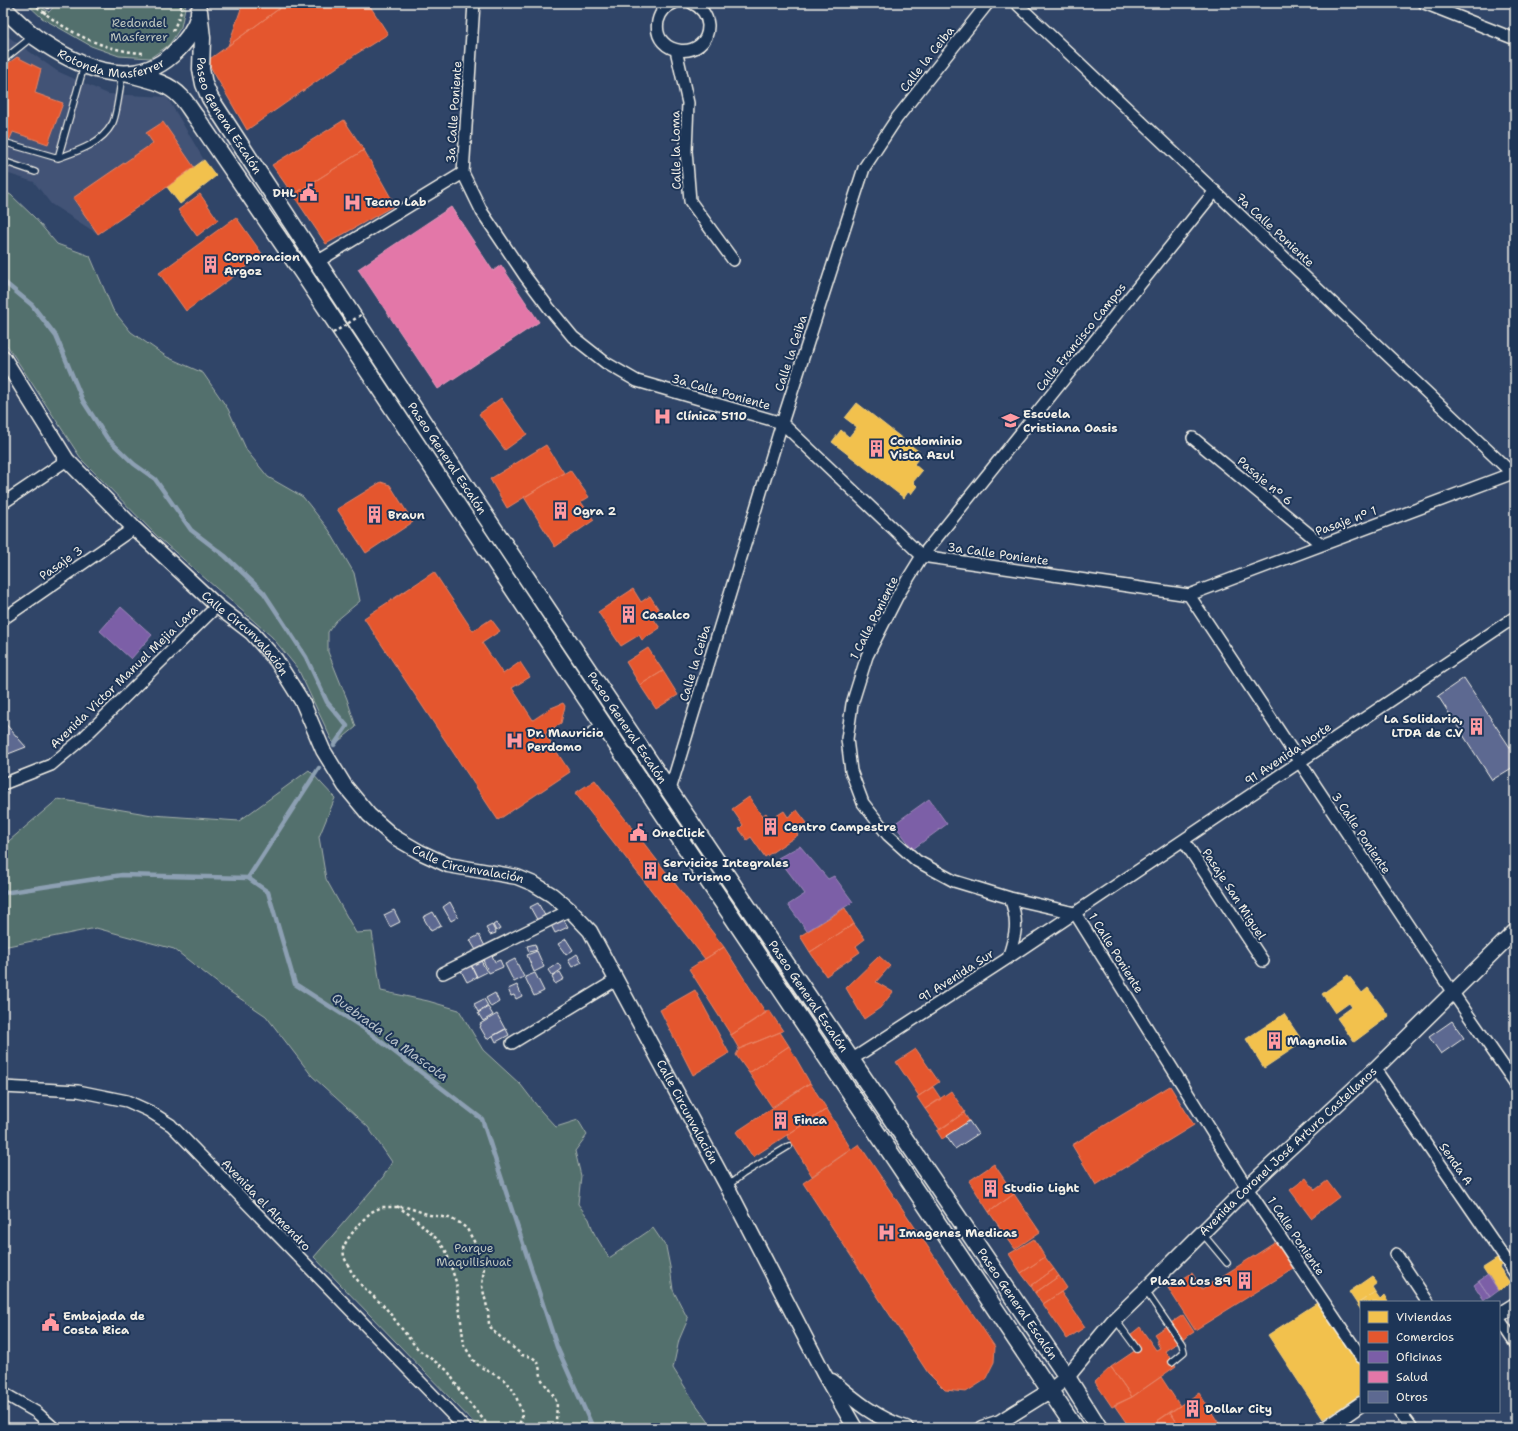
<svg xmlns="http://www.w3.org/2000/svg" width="1518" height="1431" viewBox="0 0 1518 1431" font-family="'Shantell Sans',sans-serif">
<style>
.built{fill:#425376}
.green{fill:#536f6d;stroke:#a4b0aa}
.homes{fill:#f2c14e;stroke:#f3cf7c}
.shops{fill:#e4572e;stroke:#e98566}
.offices{fill:#7b5ea7;stroke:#9f8aba}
.health{fill:#e377a8;stroke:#e89cbb}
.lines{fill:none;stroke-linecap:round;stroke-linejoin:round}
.stream{stroke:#8da0b3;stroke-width:4.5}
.building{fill:#5d6991;stroke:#f4f1e8}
.service-casing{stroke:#f4f1e8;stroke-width:8}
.minor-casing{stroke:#f4f1e8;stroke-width:14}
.tertiary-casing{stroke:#f4f1e8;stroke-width:17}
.secondary-casing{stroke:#f4f1e8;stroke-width:19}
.path{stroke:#f4f1e8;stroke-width:2.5;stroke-dasharray:3 3;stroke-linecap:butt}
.service{stroke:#1d3557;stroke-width:5.5}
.minor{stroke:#1d3557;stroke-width:11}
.tertiary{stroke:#1d3557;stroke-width:14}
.secondary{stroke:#1d3557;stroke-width:16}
.path-bridge{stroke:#f4f1e8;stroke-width:2.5;stroke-dasharray:3 3;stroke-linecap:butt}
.labels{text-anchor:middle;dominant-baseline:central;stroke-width:4;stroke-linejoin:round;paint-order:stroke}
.park-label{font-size:12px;fill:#bcc4bd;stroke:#1d3557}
.street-label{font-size:12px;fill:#f4f1e8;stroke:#1d3557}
.poi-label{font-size:12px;font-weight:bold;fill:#f4f1e8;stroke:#1d3557;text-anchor:start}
.water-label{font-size:13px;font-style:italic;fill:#b8c2c9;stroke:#1d3557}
</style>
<rect width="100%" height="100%" fill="#304568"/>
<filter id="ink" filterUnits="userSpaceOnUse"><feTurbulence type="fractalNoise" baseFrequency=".025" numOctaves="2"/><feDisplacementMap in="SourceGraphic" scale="8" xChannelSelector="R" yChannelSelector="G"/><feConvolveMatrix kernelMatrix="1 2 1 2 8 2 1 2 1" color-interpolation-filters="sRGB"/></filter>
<g filter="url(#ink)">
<path class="built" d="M3 33 57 71 108 94 167 97 204 160 167 187 98 234 51 204 34 182 3 172Z"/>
<path class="green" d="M26 3H46L43 8 49 12 57 3H81L105 7H115L127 3H186L181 27 169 45 150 58 119 56 91 46 42 18Z
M3 191 11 195 34 217 57 244 90 256 113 310 131 332 167 357 203 373 228 409 247 451 268 477 303 497 329 530 354 573 360 601 336 621 328 632V652L347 699 356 727 334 745 298 669 272 637 159 538 82 460 3 339Z
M309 770 335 798 319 837 326 879 356 933 372 932 381 991 428 1001 459 1010 483 1050 521 1085 541 1111 556 1127 578 1120 587 1135 575 1151 581 1176 578 1204 589 1219 594 1233 609 1258 653 1228 666 1247 670 1267 673 1290 688 1319 679 1340 673 1368 695 1403 713 1428H479L314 1257 383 1177 392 1162 368 1127 312 1076 266 1016 220 985 174 949 96 928 3 947V846L58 799 152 815 239 821Z"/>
<path class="homes" d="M204 160 216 176 180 204 167 187Z
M857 403 922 454 914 464 922 471 913 482 917 486 911 494 908 492 904 498 832 442 841 430 849 437 857 427 845 418Z
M1348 975 1362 993 1368 988 1389 1016 1354 1042 1337 1018 1352 1007 1349 1003 1335 1013 1322 994Z
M1284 1014 1303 1042 1264 1068 1246 1039Z
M1500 1257 1504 1263 1499 1267 1510 1283 1498 1291 1483 1268Z
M1372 1276 1377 1283 1372 1287 1375 1292 1357 1304 1349 1292Z
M1375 1292 1380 1299 1384 1295 1388 1302H1361V1310L1357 1304Z
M1320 1301 1361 1363V1394L1323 1419 1268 1335Z"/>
<path class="shops" d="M243 3H282L284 5 228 46Z
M287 3H368L388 34 356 54 247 130 207 61Z
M17 57 41 69 35 93 63 103 48 144 13 132 9 141 3 139V67Z
M344 120 364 150 293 195 272 165Z
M163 122 194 167 167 187 98 234 73 198 153 143 146 133Z
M364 150 395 205 326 244 293 195Z
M200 194 218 220 197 236 178 210Z
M236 217 263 255 186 311 159 273Z
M501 398 527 434 505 450 479 414Z
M546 445 564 473 507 508 490 479Z
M570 470 589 497 581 502 594 520 555 547 524 497Z
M381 482 390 485 413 522 366 553 337 509Z
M434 572 473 631 491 619 500 631 482 643 503 674 520 662 530 677 512 688 533 720 551 708 563 703 565 706 561 723 545 734 570 772 498 820 364 618Z
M633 589 641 602 650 596 661 613 653 618 660 628 642 640 639 635 621 646 598 612Z
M648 648 663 671 640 685 626 662Z
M663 671 678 695 656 709 640 685Z
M595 780 724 947 705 959 575 793Z
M749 797 762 816 766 813 770 820 784 811 788 817 797 810 807 823 795 831 798 835 765 857 751 837 747 840 739 829 743 825 732 809Z
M845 908 854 924 810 952 800 936Z
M854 924 865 939 856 946 860 952 826 976 810 952Z
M724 947 766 1013 731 1035 689 969Z
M879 956 890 966 876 982 893 992 880 1008 864 1019 846 988Z
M695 990 729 1053 693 1075 660 1010Z
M769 1010 783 1031 739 1049 731 1035Z
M780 1032 789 1046 749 1073 736 1055 739 1049Z
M789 1046 810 1083 772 1107 749 1073Z
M916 1049 939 1082 919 1096 896 1062Z
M810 1083 827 1109 753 1157 736 1132Z
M1170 1086 1194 1125 1096 1185 1072 1145Z
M933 1087 941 1099 925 1109 917 1097Z
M951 1091 965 1112 940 1130 925 1109Z
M827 1109 851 1149 812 1176 787 1135Z
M964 1113 969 1121 942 1139 937 1131Z
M859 1144 995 1347 994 1362 985 1380 966 1392 945 1390 928 1373 803 1183Z
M994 1164 1014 1194 989 1212 969 1181Z
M1306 1178 1315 1190 1327 1181 1339 1197 1311 1218 1290 1190Z
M1014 1194 1040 1232 1015 1249 989 1212Z
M1034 1239 1045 1257 1021 1273 1009 1254Z
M1276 1242 1293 1269 1195 1330 1168 1288 1192 1273 1202 1289Z
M1045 1257 1054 1269 1031 1286 1021 1273Z
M1054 1269 1059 1276 1035 1293 1031 1286Z
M1059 1276 1067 1288 1043 1304 1035 1293Z
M1061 1292 1085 1327 1067 1339 1043 1304Z
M1183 1315 1194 1332 1165 1351 1176 1366 1132 1397 1111 1367 1139 1348 1130 1335 1140 1327 1156 1350 1160 1348 1156 1341 1158 1340 1154 1334Z
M1111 1367 1132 1397 1112 1407 1095 1382Z
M1161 1377 1180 1406 1147 1428H1130L1114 1405 1132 1397Z
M1199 1393 1222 1428H1181L1170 1412Z
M1170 1412 1181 1428H1147Z"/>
<path class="offices" d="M121 607 152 635 131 659 100 631Z
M929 799 947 824 913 849 894 824Z
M800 846 828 879 834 876 853 902 807 931 788 905 805 894 778 858Z
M1488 1275 1498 1291 1490 1297 1479 1281Z
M1479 1281 1490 1297 1484 1300 1474 1285Z"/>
<path class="health" d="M451 207 493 271 501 265 539 322 438 389 358 269Z"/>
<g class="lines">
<path class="stream" d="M3 281 32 305 56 336 83 401 107 438 134 464 155 479 191 530 225 556 264 593 306 657 327 702 347 726 334 745
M248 878 319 768
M3 893 122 875 248 878 268 892 295 984 362 1027 482 1119 557 1347 593 1428"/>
</g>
<path class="building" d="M1464 678 1515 755V766L1492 780 1438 696Z
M3 721 26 747 3 756Z
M450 902 458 917 451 921 443 907Z
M538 903 548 921 540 925 530 907Z
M394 910 400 922 390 927 384 915Z
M433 912 441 926 431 931 423 917Z
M561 915 568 927 555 933 549 921Z
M496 923 500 929 496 931 493 925Z
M492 925 496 933 490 935 486 928Z
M479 935 486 948 477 952 470 940Z
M566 939 573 950 566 955 558 944Z
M535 944 537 950 529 952 527 946Z
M490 951 495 962 500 960 503 967 489 973 481 956Z
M537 951 544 967 534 972 527 955Z
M577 954 582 962 572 967 568 960Z
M479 957 487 972 477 977 470 962Z
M515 959 524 977 514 982 505 964Z
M469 962 477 977 467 982 459 967Z
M558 963 562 969 552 976 548 970Z
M560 972 564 979 555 984 552 977Z
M535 973 544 991 534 996 525 977Z
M517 985 522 996 516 999 514 995 511 996 508 989Z
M495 993 499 1002 491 1007 486 998Z
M484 999 488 1006 478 1012 474 1004Z
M488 1007 493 1015 483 1021 478 1013Z
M497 1014 505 1029 487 1039 480 1027 481 1026 480 1024Z
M1452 1021 1464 1038 1441 1054 1429 1037Z
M506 1029 509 1035 496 1042 493 1036Z
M969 1121 978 1134 955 1149 946 1136Z"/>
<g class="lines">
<defs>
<path id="service" d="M3 60 32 37
M3 142 58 158
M58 158C78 151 101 144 112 124 117 117 120 85 122 75
M58 158 84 66
M3 161 35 172
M588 733 600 724
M727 1186 743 1174 789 1146
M1202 1233 1227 1263
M1145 1290 1182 1344 1184 1352 1172 1362
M1115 1319 1137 1349"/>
<path id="minor" d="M474 3 463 173 482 212 525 276 549 308 573 337 606 363 637 381 782 423 922 556 1189 595 1513 473
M674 3C665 6 660 13 658 21 651 57 709 62 708 25 707 15 701 7 692 3
M1016 3 1515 476
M1424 3 1515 39
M676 50 688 103 686 151 690 201 733 260
M1215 191 922 556 898 595 867 656 852 704 847 739 851 771 863 803 888 835 917 861 954 881 1010 898 1075 913 1247 1188 1361 1357
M317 262 463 173
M1193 438 1321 544
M3 503 67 460
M1189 595 1453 993 1515 1083
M3 619 134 528
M3 784 51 765 83 738 217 606
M670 790 782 423 864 168 897 118 988 3
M1184 841 1263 961
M1008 958C1016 934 1019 923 1010 898
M443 973 570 910
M512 1043 616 980
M851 1060 1008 958 1515 617
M1375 1069 1515 1273
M3 1087 78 1091 127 1101 149 1111 171 1125 465 1428
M1396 1254 1428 1302
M1499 1319 1515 1343
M3 1393 36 1412 54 1428
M1400 1412 1412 1428"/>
<g id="tertiary">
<path id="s1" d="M3 357 67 460 134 528 217 606 252 633 276 660 303 703 323 750 345 786 369 815 394 837 420 852 448 865 517 877 534 884 552 895 570 910 590 931 727 1186 824 1374 855 1428"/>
<path d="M1499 1315 1515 1305"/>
<path d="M832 1381C854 1400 877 1419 906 1428"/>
<path id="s2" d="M982 1428 1000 1422 1014 1413 1051 1390 1067 1377 1115 1319 1145 1290 1247 1188 1375 1069 1515 931"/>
<path d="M1326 1428 1361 1404"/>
</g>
<g id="secondary">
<path id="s3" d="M3 8C14 18 24 28 35 37 75 65 129 93 172 55 184 44 195 30 199 15"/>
<path id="s4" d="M199 11 202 38 201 69 204 84 210 98C490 528 778 953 1067 1377L1099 1428"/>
<path d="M129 74C148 79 167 82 181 97 187 103 191 111 196 117L302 272 621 751 1075 1428"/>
</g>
</defs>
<use href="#service" class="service-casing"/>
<use href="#minor" class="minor-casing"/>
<use href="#tertiary" class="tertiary-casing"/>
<use href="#secondary" class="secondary-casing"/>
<path class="path" d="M33 3C62 30 104 52 145 53
M44 14 51 3
M173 31 181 12V3
M397 1206 413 1217 437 1239 446 1251 456 1282 464 1345 473 1360 479 1366 503 1379 514 1391 521 1410 522 1418 517 1428
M489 1428 484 1420 463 1396 448 1371 419 1350 412 1342 385 1307 362 1286 352 1273 344 1257 343 1248 347 1240 359 1224 371 1212 382 1207H406L430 1215 449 1218 460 1223 467 1229 476 1245 484 1267 482 1286 488 1311 489 1324 492 1330 522 1355 532 1357 538 1362 542 1380 553 1395 557 1403 556 1422 558 1428"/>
<use href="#service" class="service"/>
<use href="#minor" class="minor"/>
<use href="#tertiary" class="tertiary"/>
<use href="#secondary" class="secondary"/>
<path class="path-bridge" d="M333 333 361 315"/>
</g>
</g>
<defs>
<symbol id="civic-bare" viewBox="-9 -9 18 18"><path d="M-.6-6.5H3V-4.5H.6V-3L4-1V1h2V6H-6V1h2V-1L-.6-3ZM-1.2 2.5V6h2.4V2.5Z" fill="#ff9aa2" stroke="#1d3557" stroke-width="2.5" paint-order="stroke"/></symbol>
<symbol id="hospital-bare" viewBox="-9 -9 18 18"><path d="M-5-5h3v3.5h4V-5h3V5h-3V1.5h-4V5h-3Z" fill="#ff9aa2" stroke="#1d3557" stroke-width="2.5" paint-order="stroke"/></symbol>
<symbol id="building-bare" viewBox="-9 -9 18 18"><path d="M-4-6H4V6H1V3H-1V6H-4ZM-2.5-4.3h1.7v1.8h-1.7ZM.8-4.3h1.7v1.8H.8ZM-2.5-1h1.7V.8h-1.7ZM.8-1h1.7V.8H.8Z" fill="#ff9aa2" stroke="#1d3557" stroke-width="2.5" paint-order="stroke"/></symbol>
<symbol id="university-bare" viewBox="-9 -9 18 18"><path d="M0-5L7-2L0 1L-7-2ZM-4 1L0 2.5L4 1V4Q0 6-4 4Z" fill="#ff9aa2" stroke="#1d3557" stroke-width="2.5" paint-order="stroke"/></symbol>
</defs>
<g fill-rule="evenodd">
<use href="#civic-bare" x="296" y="180" width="25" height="25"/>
<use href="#hospital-bare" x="340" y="190" width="25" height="25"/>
<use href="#building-bare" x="198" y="252" width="25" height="25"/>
<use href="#hospital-bare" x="650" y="404" width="25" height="25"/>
<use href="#university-bare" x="998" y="408" width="25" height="25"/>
<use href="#building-bare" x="864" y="436" width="25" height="25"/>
<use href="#building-bare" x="548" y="498" width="25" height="25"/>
<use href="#building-bare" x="362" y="502" width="25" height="25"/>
<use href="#building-bare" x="616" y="602" width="25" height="25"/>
<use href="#building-bare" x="1464" y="714" width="25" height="25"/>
<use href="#hospital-bare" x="502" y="728" width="25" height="25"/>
<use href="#building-bare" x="758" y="814" width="25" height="25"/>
<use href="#civic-bare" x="626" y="820" width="25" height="25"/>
<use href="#building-bare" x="638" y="858" width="25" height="25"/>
<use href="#building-bare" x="1262" y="1028" width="25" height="25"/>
<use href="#building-bare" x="768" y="1108" width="25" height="25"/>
<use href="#building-bare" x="978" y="1176" width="25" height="25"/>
<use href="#hospital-bare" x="874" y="1220" width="25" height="25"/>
<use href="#building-bare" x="1232" y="1268" width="25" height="25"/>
<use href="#civic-bare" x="38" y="1310" width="25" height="25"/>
<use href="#building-bare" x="1180" y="1396" width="25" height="25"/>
</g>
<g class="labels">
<g class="park-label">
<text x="139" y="23">Redondel<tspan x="139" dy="14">Masferrer</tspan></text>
<text x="474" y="1248">Parque<tspan x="474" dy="14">Maquilishuat</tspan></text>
</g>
<g class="street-label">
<text stroke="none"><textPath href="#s3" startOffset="127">Rotonda Masferrer</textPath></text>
<text transform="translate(927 59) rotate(-52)">Calle la Ceiba</text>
<text transform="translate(454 112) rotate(-86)">3a Calle Poniente</text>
<text stroke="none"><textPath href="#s4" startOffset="112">Paseo General Escalón</textPath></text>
<text transform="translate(676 150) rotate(-91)">Calle la Loma</text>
<text transform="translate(1275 230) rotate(43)">7a Calle Poniente</text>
<text transform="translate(1081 337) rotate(-51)">Calle Francisco Campos</text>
<text transform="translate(791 353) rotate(-72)">Calle la Ceiba</text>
<text transform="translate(721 392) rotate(16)">3a Calle Poniente</text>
<text stroke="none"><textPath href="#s4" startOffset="520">Paseo General Escalón</textPath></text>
<text transform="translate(1265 481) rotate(40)">Pasaje n° 6</text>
<text transform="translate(1346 521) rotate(-20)">Pasaje n° 1</text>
<text transform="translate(998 554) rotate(8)">3a Calle Poniente</text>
<text transform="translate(61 563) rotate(-35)">Pasaje 3</text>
<text transform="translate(874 618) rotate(-63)">1 Calle Poniente</text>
<text stroke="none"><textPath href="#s1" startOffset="370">Calle Circunvalación</textPath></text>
<text transform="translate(695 663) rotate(-73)">Calle la Ceiba</text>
<text transform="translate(124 677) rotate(-44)">Avenida Victor Manuel Mejia Lara</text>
<text stroke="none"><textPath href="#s4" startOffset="844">Paseo General Escalón</textPath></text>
<text transform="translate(1288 754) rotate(-34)">91 Avenida Norte</text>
<text transform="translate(1361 833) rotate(56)">3 Calle Poniente</text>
<text stroke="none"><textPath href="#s1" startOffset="706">Calle Circunvalación</textPath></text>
<text transform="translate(1234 894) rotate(57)">Pasaje San Miguel</text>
<text transform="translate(1116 953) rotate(58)">1 Calle Poniente</text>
<text transform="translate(956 976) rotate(-33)">91 Avenida Sur</text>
<text stroke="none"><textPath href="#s4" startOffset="1168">Paseo General Escalón</textPath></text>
<text stroke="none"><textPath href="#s1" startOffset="1054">Calle Circunvalación</textPath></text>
<text stroke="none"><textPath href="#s2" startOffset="416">Avenida Coronel José Arturo Castellanos</textPath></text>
<text transform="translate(1456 1164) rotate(55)">Senda A</text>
<text transform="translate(266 1205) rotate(46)">Avenida el Almendro</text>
<text transform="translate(1296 1236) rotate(56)">1 Calle Poniente</text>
<text stroke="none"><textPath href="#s4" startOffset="1540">Paseo General Escalón</textPath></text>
</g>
<g class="poi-label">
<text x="296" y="193" text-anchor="end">DHL</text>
<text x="365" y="202">Tecno Lab</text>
<text x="224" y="257">Corporacion<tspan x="224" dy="14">Argoz</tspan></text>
<text x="1023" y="414">Escuela<tspan x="1023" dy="14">Cristiana Oasis</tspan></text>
<text x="676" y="416">Clínica 5110</text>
<text x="890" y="441">Condominio<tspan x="890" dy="14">Vista Azul</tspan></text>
<text x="573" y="511">Ogra 2</text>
<text x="388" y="515">Braun</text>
<text x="642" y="615">Casalco</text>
<text x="1463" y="719" text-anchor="end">La Solidaria,<tspan x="1463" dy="14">LTDA de C.V</tspan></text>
<text x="527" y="733">Dr. Mauricio<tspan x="527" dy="14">Perdomo</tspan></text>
<text x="784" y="827">Centro Campestre</text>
<text x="652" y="833">OneClick</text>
<text x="663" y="863">Servicios Integrales<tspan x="663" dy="14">de Turismo</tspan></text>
<text x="1287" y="1041">Magnolia</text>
<text x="794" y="1120">Finca</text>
<text x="1004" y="1188">Studio Light</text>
<text x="899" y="1233">Imagenes Medicas</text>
<text x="1231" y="1281" text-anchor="end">Plaza Los 89</text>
<text x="63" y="1316">Embajada de<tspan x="63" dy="14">Costa Rica</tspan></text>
<text x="1205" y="1409">Dollar City</text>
</g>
<g class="water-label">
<text transform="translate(390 1037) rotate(36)">Quebrada La Mascota</text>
</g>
</g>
<rect width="1518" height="1431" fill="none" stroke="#1d3557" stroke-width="16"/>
<rect x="8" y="8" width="1502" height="1415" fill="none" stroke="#f4f1e8" stroke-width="1.5" filter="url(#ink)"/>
<rect x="1360" y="1301" width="140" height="112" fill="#1d3557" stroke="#738091"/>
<rect x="1368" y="1311" width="20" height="12" fill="#f2c14e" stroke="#738091"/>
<text x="1396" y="1321" font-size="12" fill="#f4f1e8">Viviendas</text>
<rect x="1368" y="1331" width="20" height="12" fill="#e4572e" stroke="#738091"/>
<text x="1396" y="1341" font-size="12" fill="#f4f1e8">Comercios</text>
<rect x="1368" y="1351" width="20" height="12" fill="#7b5ea7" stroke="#738091"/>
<text x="1396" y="1361" font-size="12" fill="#f4f1e8">Oficinas</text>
<rect x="1368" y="1371" width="20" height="12" fill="#e377a8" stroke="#738091"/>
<text x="1396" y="1381" font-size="12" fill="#f4f1e8">Salud</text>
<rect x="1368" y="1391" width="20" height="12" fill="#5d6991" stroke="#738091"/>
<text x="1396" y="1401" font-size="12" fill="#f4f1e8">Otros</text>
</svg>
